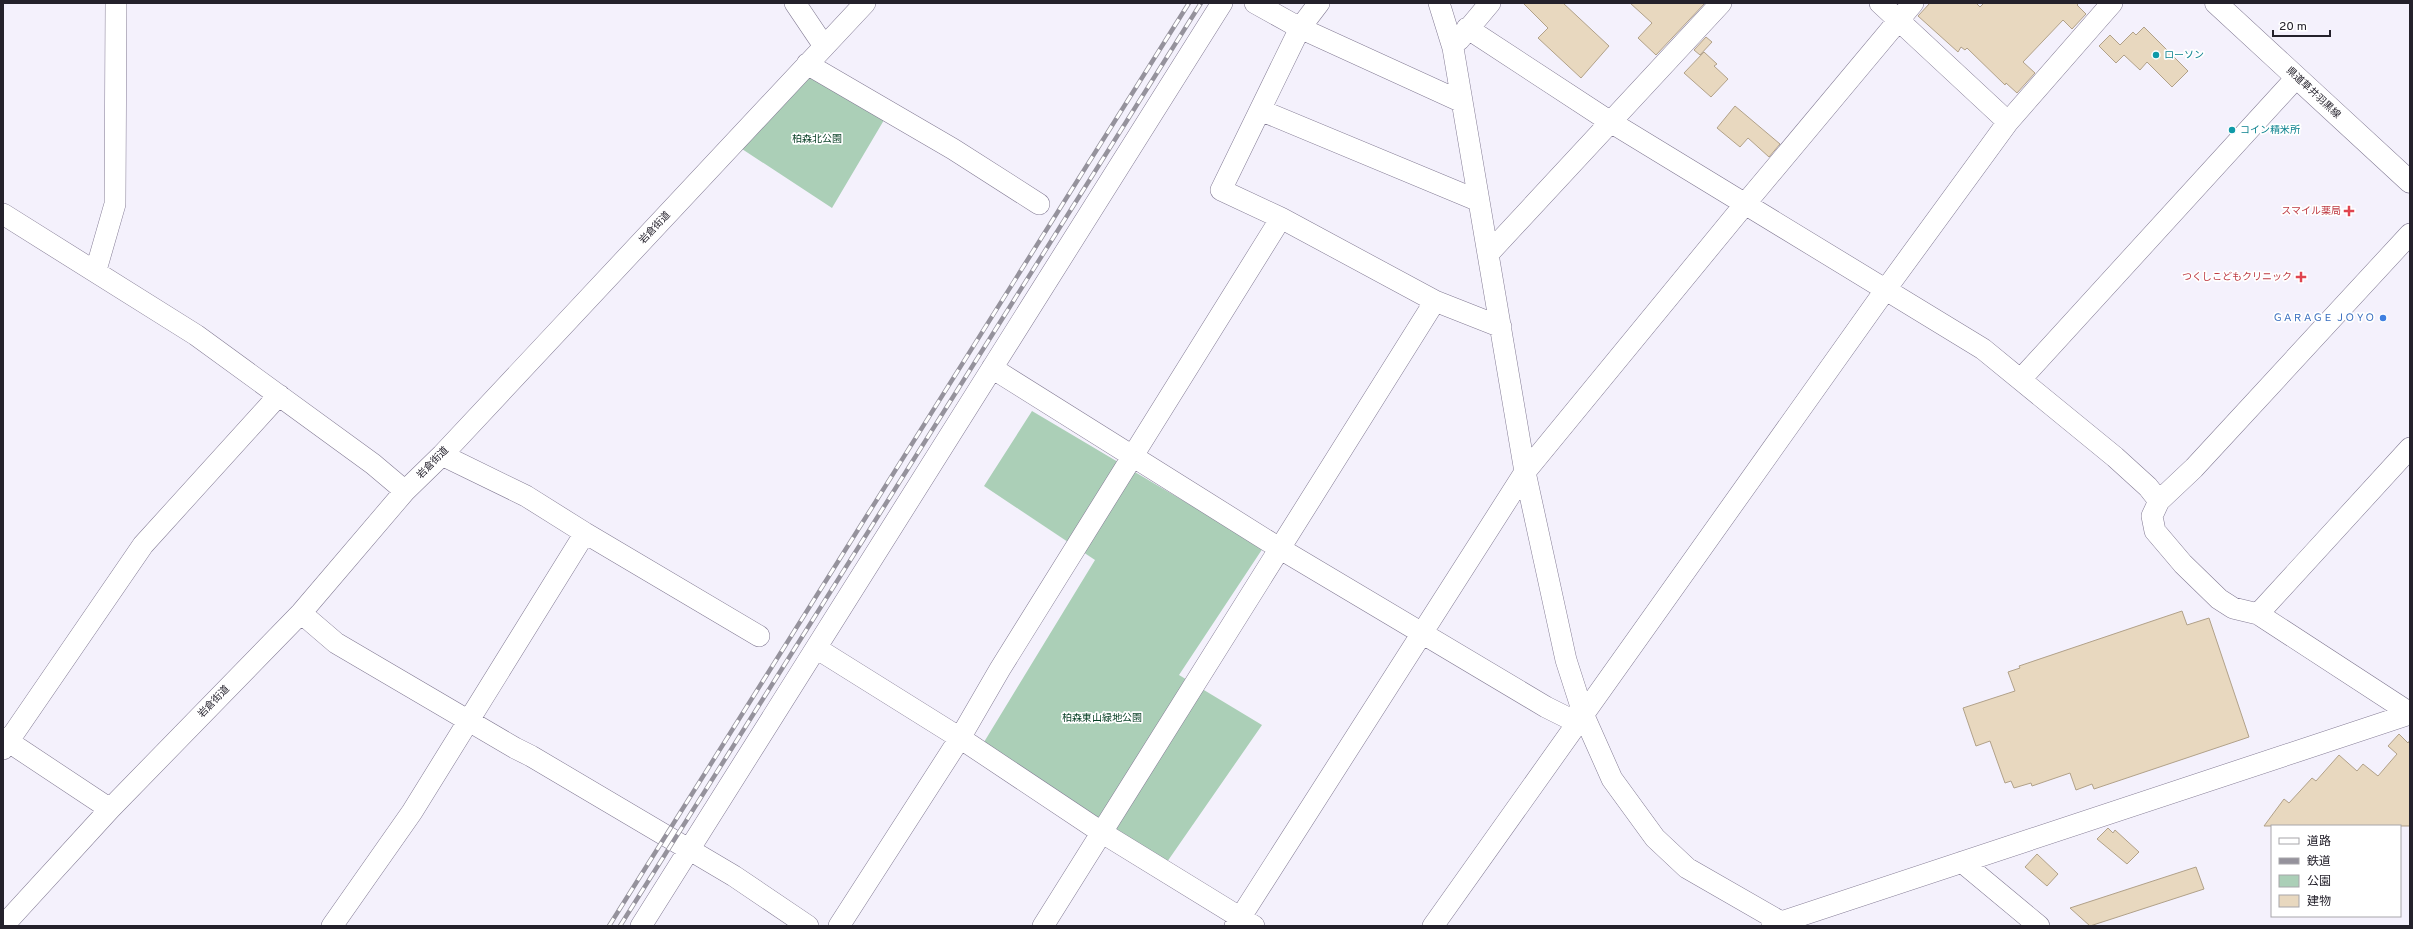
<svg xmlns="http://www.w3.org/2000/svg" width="2413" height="929" viewBox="0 0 2413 929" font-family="Overpass,'Noto Sans JP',sans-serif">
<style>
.green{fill:#abcfb7}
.building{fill:#e8d8bf;stroke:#b1a189}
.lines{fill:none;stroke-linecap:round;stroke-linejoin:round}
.minor-casing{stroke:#837b94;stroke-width:22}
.major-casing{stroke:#837b94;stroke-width:23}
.minor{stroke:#fff;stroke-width:21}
.major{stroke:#fff;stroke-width:22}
.rail-casing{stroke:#95929c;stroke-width:4.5}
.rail{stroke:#fff;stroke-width:3;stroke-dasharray:9;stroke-linecap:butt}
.culture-dot{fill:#0f9aa8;stroke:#fff;stroke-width:1.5}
.health-dot{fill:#e0444e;stroke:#fff;stroke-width:1.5}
.shop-dot{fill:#3f7fe0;stroke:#fff;stroke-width:1.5}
.labels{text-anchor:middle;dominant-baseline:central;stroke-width:3.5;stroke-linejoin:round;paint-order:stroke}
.culture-label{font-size:10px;fill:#0d838f;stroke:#fff;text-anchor:start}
.street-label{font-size:10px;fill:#24212b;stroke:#fff}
.park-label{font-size:10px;fill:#043d21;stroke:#fff}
.health-label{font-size:10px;fill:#be3a42;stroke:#fff;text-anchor:end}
.shop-label{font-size:10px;fill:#366cbe;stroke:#fff;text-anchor:end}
</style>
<rect width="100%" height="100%" fill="#f4f1fc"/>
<path class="green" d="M811 74 887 115 832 208 742 149Z
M1032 411 1263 548 1179 675 1262 725 1167 862 981 747 1095 560 984 486Z"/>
<path class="building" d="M1523 3H1563L1609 46 1581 78 1538 38 1548 28Z
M1630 3H1705L1656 55 1638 38 1652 23Z
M1930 3H1976L1980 7 1984 3H2079L2077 5 2086 14 2072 29 2063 20 2023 62 2035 73 2017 93 2006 83 2005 85 1967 48 1965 50 1961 47 1958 52 1918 16Z
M2144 27 2188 71 2172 87 2147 62 2140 70 2124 55 2116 63 2099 46 2110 35 2120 45 2133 32 2136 35Z
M1706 37 1712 42 1700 55 1694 50Z
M1704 52 1717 64 1714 66 1728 79 1711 97 1684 73Z
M1735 106 1780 144 1769 157 1748 138 1740 147 1717 128Z
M2182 611 2187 625 2209 618 2249 737 2094 789 2092 784 2076 790 2070 773 2032 786 2031 783 2014 788 2011 781 2005 783 1990 741 1976 746 1963 708 2015 691 2008 672 2020 668 2019 666Z
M2399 734 2408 743 2410 740V826H2264L2284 799 2289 803 2312 778 2316 781 2339 755 2357 771 2363 764 2378 776 2397 754 2388 746Z
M2108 828 2113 833 2115 830 2139 852 2127 864 2097 839Z
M2037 854 2058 874 2047 886 2025 867Z
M2196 867 2204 889 2090 926 2070 908Z"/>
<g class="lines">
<defs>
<path id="minor" d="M795 3 824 46
M1255 3 1300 28 1462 102
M1439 3 1453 48 1525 472 1566 660 1584 716 1612 779 1655 838 1687 868 1788 926
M1880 3 2008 122
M1467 28 1609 121 1983 349 2115 457 2148 487 2159 501
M1459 40 1490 3
M807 64 953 149 1039 204
M1260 110 1479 201
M3 214 196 335 373 464 405 491
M1281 218 1221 190 1300 28 1319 3
M2410 234 2194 468 2159 501 2152 516 2155 531 2183 564 2219 599 2233 608 2258 614 2410 713
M1489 253 1721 3
M96 270 115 204 116 3
M992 368 1279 548 1546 707 1566 717 1584 716
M2021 379 2296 78
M442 455 526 496 585 533 759 636
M301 613 336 643 515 748 531 756 734 876 808 926
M2258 614 2410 448
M816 648 960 738 1101 832 1254 926
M3 738 110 809
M3 749 143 545 279 395
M1962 862 2039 926
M1772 925 2410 714
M3 926 110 809 301 613 405 491 442 455 865 3
M332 926 412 812 585 533
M641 926 1222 3
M839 926 960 738 1000 669 1281 218 1435 301 1501 327
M1043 926 1435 301
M1235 926 1525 472 1745 204 1913 3
M1433 926 1886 289 2008 122 2112 3"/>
<path id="major" d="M2216 3 2410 182"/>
</defs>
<use href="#minor" class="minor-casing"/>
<use href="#major" class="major-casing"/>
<use href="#minor" class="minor"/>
<use href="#major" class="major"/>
<defs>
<path id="rail" d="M609 926 1189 3
M620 926 1201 3"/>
</defs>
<use href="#rail" class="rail-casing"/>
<use href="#rail" class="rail"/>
</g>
<g class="culture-dot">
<circle cx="2156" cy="55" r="4"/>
<circle cx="2232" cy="130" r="4"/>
</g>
<g class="health-dot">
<path d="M2347 205h4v4h4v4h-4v4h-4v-4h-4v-4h4z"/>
<path d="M2299 271h4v4h4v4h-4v4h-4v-4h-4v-4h4z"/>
</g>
<circle class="shop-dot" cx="2383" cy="318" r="4"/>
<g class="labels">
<g class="culture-label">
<text x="2164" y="55">ローソン</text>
<text x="2240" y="130">コイン精米所</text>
</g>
<g class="street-label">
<text transform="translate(2313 93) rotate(43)">県道草井羽黒線</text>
<text transform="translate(655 228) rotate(-47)">岩倉街道</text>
<text transform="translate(433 463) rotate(-45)">岩倉街道</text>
<text transform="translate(214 702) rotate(-46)">岩倉街道</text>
</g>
<g class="park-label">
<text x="817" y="139">柏森北公園</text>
<text x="1102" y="718">柏森東山緑地公園</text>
</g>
<g class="health-label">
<text x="2341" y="211">スマイル薬局</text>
<text x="2292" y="277">つくしこどもクリニック</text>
</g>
<g class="shop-label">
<text x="2375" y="318">ＧＡＲＡＧＥ ＪＯＹＯ</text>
</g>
</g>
<rect width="2413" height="929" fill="none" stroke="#24212b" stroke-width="8"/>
<rect x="2271" y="825" width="130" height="92" fill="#ffffff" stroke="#a7a6aa"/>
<rect x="2279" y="838" width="20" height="6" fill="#ffffff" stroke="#a7a6aa"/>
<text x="2307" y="845" font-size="12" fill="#24212b">道路</text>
<rect x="2279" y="858" width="20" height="6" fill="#95929c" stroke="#a7a6aa"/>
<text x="2307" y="865" font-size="12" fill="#24212b">鉄道</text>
<rect x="2279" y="875" width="20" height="12" fill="#abcfb7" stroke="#a7a6aa"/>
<text x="2307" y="885" font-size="12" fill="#24212b">公園</text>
<rect x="2279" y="895" width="20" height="12" fill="#e8d8bf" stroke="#a7a6aa"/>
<text x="2307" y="905" font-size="12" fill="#24212b">建物</text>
<path d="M2273 30v6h57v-6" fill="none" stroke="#24212b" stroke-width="2"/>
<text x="2279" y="30" font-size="12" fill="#24212b" stroke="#ffffff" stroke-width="3" paint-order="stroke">20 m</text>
</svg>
